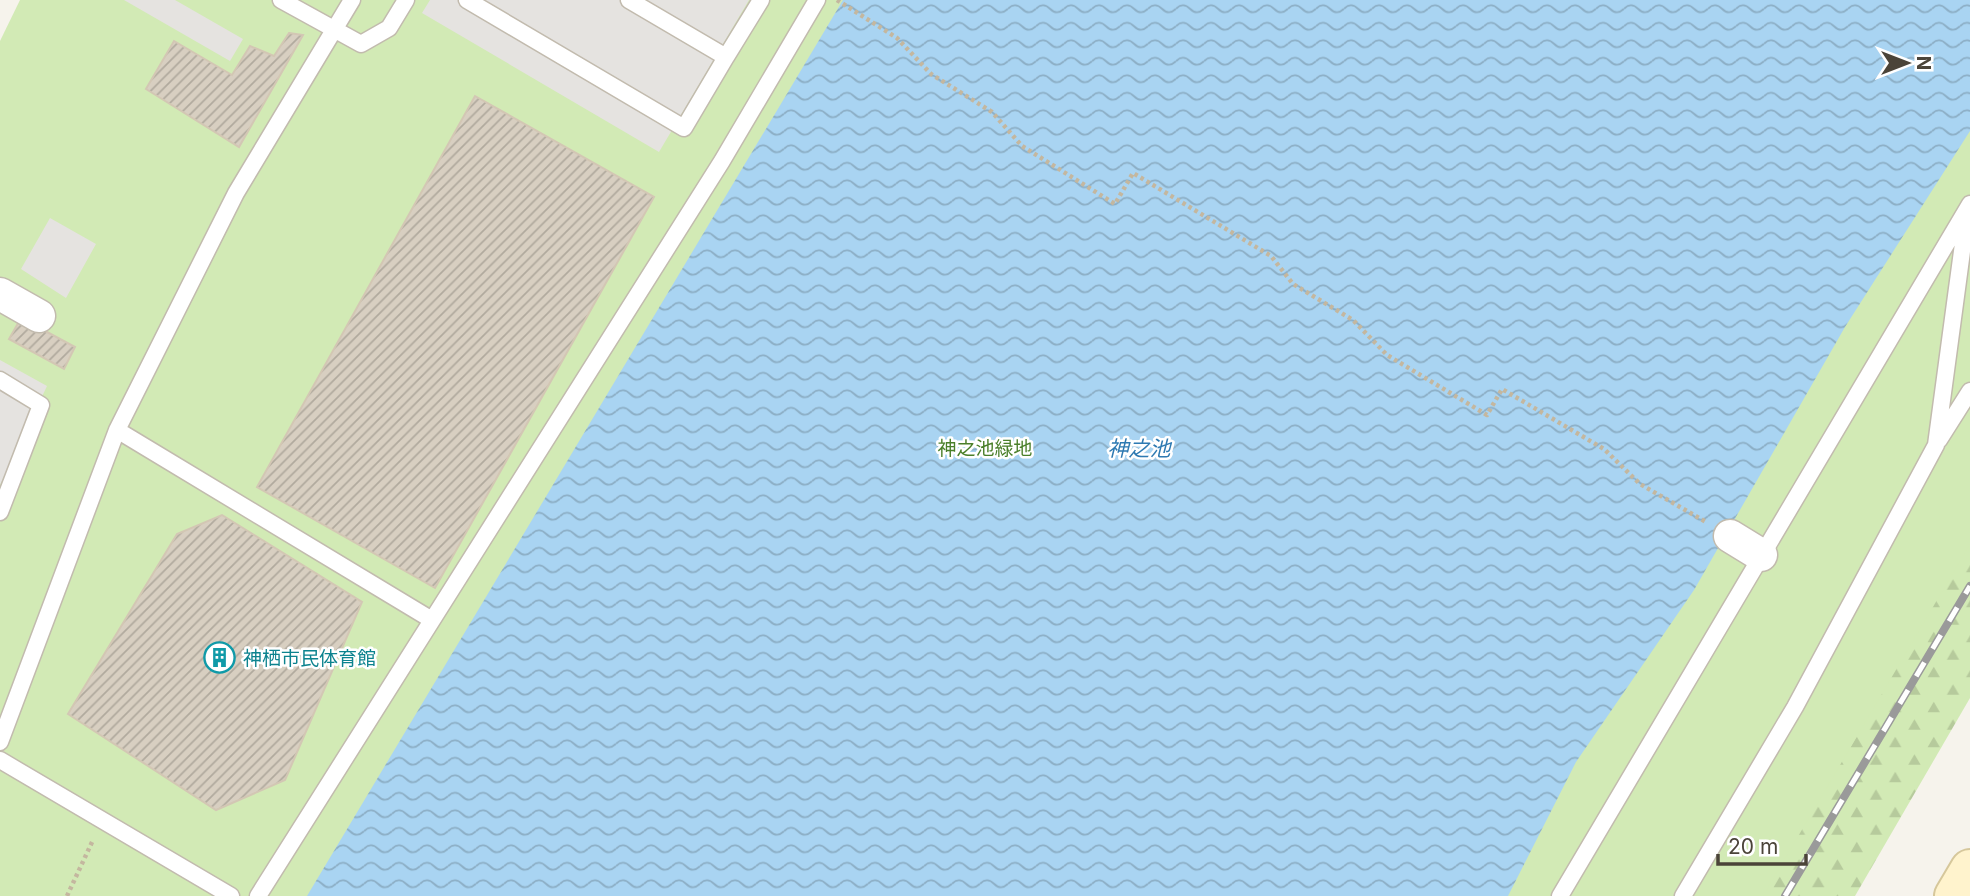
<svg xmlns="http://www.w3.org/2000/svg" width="1970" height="896" viewBox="0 0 1970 896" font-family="Inter,'Noto Sans JP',sans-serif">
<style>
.forest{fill:url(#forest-firs)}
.park{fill:#d2eab5}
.parking{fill:#e5e3e0}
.water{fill:url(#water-waves)}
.building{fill:url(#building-hatch);stroke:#d3c7b4;stroke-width:2}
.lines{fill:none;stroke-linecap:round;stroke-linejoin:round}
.lane-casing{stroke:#c2bbae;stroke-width:19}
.street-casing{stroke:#c2bbae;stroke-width:35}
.secondary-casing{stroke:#d6c79b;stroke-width:42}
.path{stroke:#c4b79f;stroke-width:4.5;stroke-dasharray:3.5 3.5;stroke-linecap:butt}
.lane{stroke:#fff;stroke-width:16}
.street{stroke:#fff;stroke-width:32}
.secondary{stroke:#fff3cd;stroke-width:38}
.rail-casing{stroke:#9a9a9a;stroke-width:8}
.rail{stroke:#fff;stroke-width:5;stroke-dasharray:16;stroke-linecap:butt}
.labels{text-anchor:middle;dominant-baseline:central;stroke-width:5;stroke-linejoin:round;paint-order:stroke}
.park-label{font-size:19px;fill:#4a7f2a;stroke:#fff}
.culture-label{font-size:19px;fill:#0d838f;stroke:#fff;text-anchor:start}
.water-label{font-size:21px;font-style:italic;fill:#2e7ab2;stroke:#fff}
</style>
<defs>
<pattern id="forest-firs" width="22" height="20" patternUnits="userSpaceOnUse" patternTransform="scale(1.75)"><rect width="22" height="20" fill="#d2eab5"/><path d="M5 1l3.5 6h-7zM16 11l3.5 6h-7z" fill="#b6ca9c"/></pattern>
<pattern id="water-waves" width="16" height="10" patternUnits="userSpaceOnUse" patternTransform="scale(1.75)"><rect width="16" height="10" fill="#a9d4f2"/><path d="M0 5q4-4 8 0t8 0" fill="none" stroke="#8caec5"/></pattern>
<pattern id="building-hatch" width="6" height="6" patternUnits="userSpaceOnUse" patternTransform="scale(1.75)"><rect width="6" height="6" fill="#d8cfc1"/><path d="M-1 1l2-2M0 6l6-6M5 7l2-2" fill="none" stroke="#b1aa9e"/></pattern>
</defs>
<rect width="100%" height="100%" fill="#f6f3ec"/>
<path class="forest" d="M1970 153V698L1855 896H1552Z"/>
<path class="park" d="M20 0H1970V544L1763 896H0V41Z"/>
<path class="parking" d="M124 0H175L243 39 230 61Z
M430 0H749L659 152 422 13Z
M50 218 96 244 66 298 21 269Z
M0 360 47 386 0 485Z"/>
<path class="water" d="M843 0H1970V131L1845 327 1694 590 1576 762 1508 896H307Z"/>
<path class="building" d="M289 33 303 35 239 147 146 89 174 41 232 75 250 46 274 56Z
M475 96 654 197 435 588 257 487Z
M21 318 75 347 64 369 9 339Z
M222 515 362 602 285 780 216 810 68 714 177 534Z"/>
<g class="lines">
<defs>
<path id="lane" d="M281 0 361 44 389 28 406 0
M467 0 684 128 726 57
M629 0 726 57 761 0
M0 380 41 405 0 512
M117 430 432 620
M1939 440 1970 391
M0 742 117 430 236 193 352 0
M0 760 231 896
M258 896 722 161 817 0
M1560 896 1970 204
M1683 896 1795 707 1936 445 1967 214"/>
<path id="street" d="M0 294 39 316
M1730 536 1761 555"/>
<path id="secondary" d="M1954 896 1970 869"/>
</defs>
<use href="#lane" class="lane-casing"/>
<use href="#street" class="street-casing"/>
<use href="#secondary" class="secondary-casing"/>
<path class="path" d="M837 0 897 38 931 74 992 112 1022 146 1115 204 1133 173 1271 256 1293 284 1353 320 1387 355 1487 415 1502 389 1604 449 1640 484 1706 522
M67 896 93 840"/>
<use href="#lane" class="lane"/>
<use href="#street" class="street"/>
<use href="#secondary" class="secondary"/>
<defs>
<path id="rail" d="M1785 896 1970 586"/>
</defs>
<use href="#rail" class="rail-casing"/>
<use href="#rail" class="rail"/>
</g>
<defs>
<symbol id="building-ring" viewBox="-11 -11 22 22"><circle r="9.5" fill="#fff" stroke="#0f9aa8" stroke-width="1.5"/><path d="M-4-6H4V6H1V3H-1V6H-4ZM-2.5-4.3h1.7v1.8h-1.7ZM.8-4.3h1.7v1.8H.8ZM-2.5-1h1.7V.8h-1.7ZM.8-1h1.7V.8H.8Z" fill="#0f9aa8"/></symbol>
</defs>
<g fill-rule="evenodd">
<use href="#building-ring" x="202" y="640" width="35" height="35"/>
</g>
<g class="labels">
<g class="park-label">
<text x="985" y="448">神之池緑地</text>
</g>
<g class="culture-label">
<text x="243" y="658">神栖市民体育館</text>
</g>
<g class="water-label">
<text x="1139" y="448">神之池</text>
</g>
</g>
<g transform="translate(1907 63) rotate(90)" stroke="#ffffff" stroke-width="5" paint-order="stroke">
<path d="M0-5L12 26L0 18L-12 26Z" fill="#4b4439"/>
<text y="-10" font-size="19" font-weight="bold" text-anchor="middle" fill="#4b4439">N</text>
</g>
<path d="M1718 854v10h88v-10" fill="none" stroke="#4b4439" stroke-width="3.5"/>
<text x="1728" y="854" font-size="21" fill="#4b4439" stroke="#ffffff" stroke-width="5" paint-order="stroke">20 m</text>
</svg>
